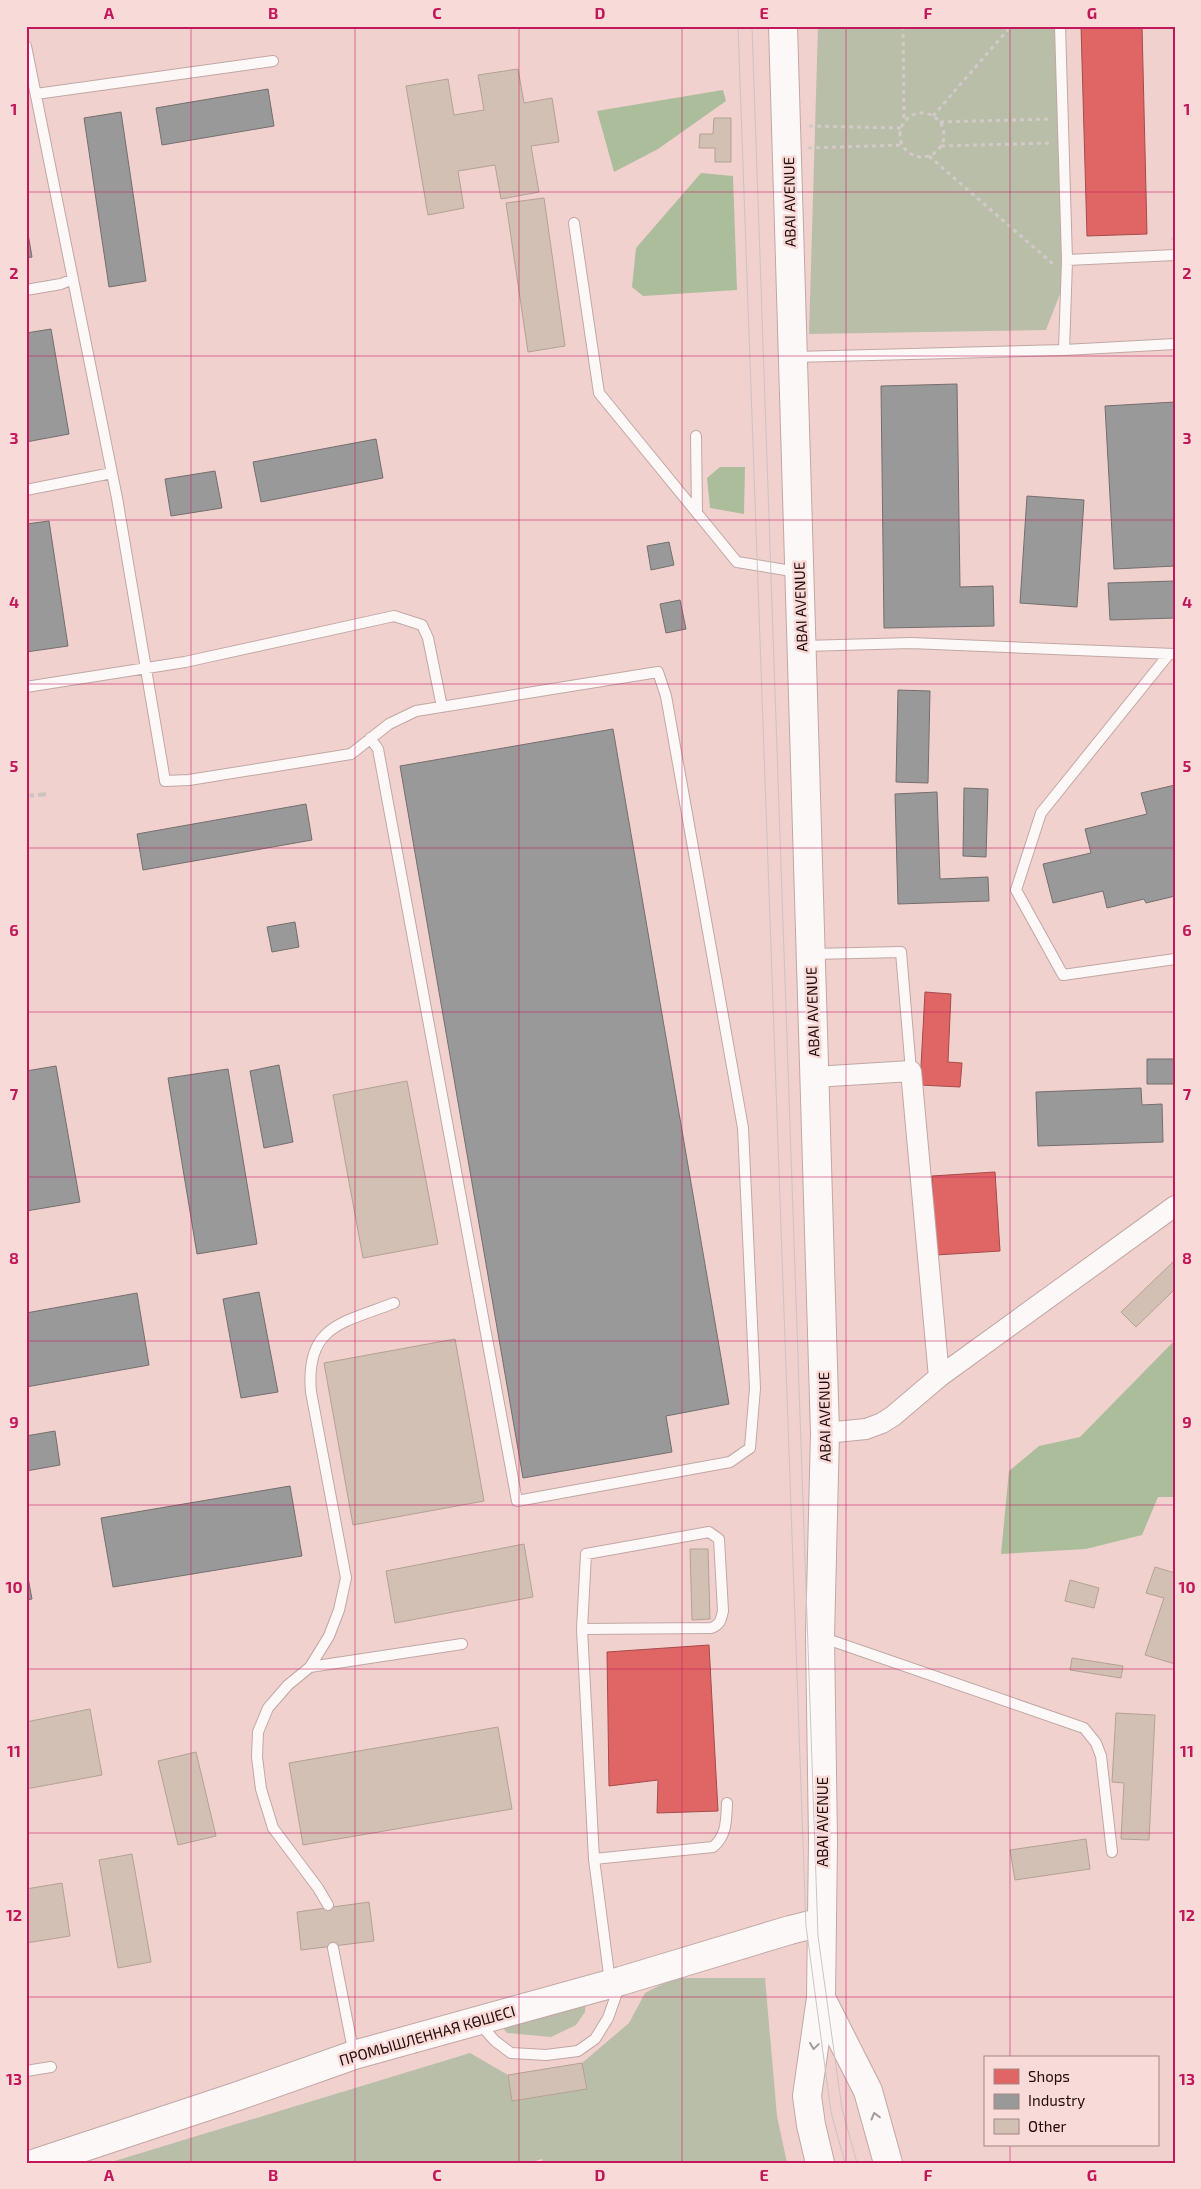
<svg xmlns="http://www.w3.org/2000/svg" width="1201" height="2189" viewBox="0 0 1201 2189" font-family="'Exo 2',sans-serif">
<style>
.green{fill:#b9bea9}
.forest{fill:#acbd9b}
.shops{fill:#e06666;stroke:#a74a4a}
.industry{fill:#999;stroke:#756e6e}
.building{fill:#d3c0b4;stroke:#b4a194}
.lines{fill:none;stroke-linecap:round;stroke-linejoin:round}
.lane-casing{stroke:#c1a7a4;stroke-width:12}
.street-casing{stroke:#c1a7a4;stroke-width:22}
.secondary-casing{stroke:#c1a7a4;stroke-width:30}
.primary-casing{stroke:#c1a7a4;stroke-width:30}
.path{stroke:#d2c9c9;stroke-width:3;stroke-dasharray:4 4;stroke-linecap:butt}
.lane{stroke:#fdf8f8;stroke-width:10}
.street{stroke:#fdf8f8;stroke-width:20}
.secondary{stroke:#fdf8f8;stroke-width:28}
.primary{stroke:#fdf8f8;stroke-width:28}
.tram{stroke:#ccc3c2;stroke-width:1}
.rail{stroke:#ccc3c2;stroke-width:4;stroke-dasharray:8 4;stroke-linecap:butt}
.oneway{stroke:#a59998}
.grid{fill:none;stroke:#c2185b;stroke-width:1;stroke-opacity:0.55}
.labels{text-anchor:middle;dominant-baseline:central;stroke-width:5;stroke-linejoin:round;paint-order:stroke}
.street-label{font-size:15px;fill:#210a09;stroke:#f8dad8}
.neatline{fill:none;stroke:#c2185b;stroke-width:2}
.grid-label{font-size:16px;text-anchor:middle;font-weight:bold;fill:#c2185b}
</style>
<rect width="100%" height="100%" fill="#f0d1ce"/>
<path class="green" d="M818 26H1060L1067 276 1046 330 809 334Z
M674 1978H765L777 2116 787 2163H543L542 2159 527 2163H108L470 2053 508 2075 513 2101 586 2089 582 2063 629 2023 645 1993Z
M586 1990 585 2012 576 2025 551 2037 507 2033 493 2016Z"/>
<path class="forest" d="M723 90 726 101 658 149 614 172 597 111Z
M701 173 733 176 737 290 643 296 632 287 636 248Z
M720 467H745L744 514 710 508 707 478Z
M1175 1340V1497H1158L1142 1535 1086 1549 1001 1554 1009 1471 1039 1446 1080 1437Z"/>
<path class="shops" d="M1081 26H1142L1147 234 1087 236Z
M925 992 951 994 948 1062 962 1063 960 1087 920 1085Z
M995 1172 1000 1251 936 1255 932 1176Z
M709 1645 718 1811 657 1813 658 1780 609 1786 607 1652Z"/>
<path class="industry" d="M268 89 274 126 162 145 156 108Z
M121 112 146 281 109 287 84 118Z
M26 222 32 257 26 258Z
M51 329 69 434 26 442V333Z
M957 384 960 587 993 586 994 626 884 628 881 386Z
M1175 402V566L1114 569 1105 406Z
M376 439 383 478 261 502 253 462Z
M215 471 222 508 171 516 165 479Z
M1027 496 1084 500 1077 607 1020 603Z
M49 521 68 646 26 652V524Z
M669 542 674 565 651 570 647 546Z
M1175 581V618L1110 620 1108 583Z
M680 600 686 629 666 633 660 604Z
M898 690 930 691 928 783 896 782Z
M613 729 729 1404 666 1416 672 1452 523 1478 400 766Z
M1175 785V896L1146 903 1144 899 1107 908 1103 891 1053 903 1043 864 1091 853 1085 829 1147 814 1141 793Z
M964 788 988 789 986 857 963 856Z
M937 792 940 879 988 877 989 901 898 904 895 794Z
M306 804 312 840 143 870 137 834Z
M295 922 299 947 272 952 267 927Z
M1147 1059H1175V1084H1147Z
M279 1065 293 1142 264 1148 250 1071Z
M56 1066 80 1202 26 1211V1071Z
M228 1069 257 1244 197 1254 168 1078Z
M1141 1088 1142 1105 1162 1104 1163 1142 1038 1146 1036 1092Z
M259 1292 278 1392 241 1398 223 1299Z
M137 1293 149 1365 26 1387V1313Z
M55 1431 60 1465 26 1471V1436Z
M290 1486 302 1556 113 1587 101 1518Z
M26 1567 32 1599 26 1600Z"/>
<path class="building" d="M518 69 524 103 552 98 559 142 531 146 539 192 501 199 495 165 458 171 464 208 428 215 406 86 448 79 454 115 484 110 478 75Z
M714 118H731V162H715V148H699L700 134H713Z
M544 198 565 346 528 352 506 203Z
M407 1081 438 1244 363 1258 333 1095Z
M1175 1260V1289L1136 1327 1121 1312Z
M455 1339 484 1501 353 1525 324 1363Z
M524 1544 533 1597 395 1623 386 1571Z
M690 1549H708L710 1619 692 1620Z
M1155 1567 1175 1573V1664L1145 1655 1164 1598 1146 1593Z
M1070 1580 1099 1588 1094 1608 1065 1601Z
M1072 1658 1123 1666 1121 1678 1070 1670Z
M90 1709 102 1775 26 1789V1722Z
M1116 1713 1155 1715 1149 1840 1121 1839 1124 1783 1112 1782Z
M498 1727 512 1809 303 1845 289 1763Z
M196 1752 216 1836 178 1845 158 1761Z
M1086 1839 1090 1869 1015 1880 1010 1850Z
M132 1854 151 1962 118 1968 99 1860Z
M62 1883 70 1936 26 1943V1889Z
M369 1902 374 1941 301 1950 297 1912Z
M582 2063 587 2089 512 2101 508 2075Z"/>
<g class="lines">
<defs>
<path id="lane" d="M1060 26 1067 260
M26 46 117 498 165 781 189 780 351 754 389 724 416 711 658 672 666 696 743 1128 755 1388 750 1448 730 1462 517 1501 378 749 370 738
M36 94 273 61
M574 223 599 393 737 562 798 572
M26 290 61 284 73 279
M1064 350 1067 260 1175 255
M794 357 1064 350 1175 344
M696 436 697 513
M26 490 112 473
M804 646 911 643 1174 654
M1169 654 1041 813 1016 890 1063 975 1175 959
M26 687 185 662 394 616 422 625 428 638 442 707
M812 954 901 952 911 1071
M582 1629 711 1628C720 1625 721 1620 723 1611L719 1539 709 1532 586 1554 582 1629 594 1859 610 1982
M821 1637 1084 1728 1096 1743 1101 1756 1112 1852
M310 1667 462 1644
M594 1859 713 1847C727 1835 726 1821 727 1803
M328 1905 318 1888 273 1828 261 1789 257 1757 258 1732 268 1708 288 1685 310 1667 329 1636 339 1610 346 1578 311 1392C305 1325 343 1323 394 1303
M333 1948 354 2055
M479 2023 495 2041 511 2053 546 2055 578 2051 595 2039 608 2018 620 1984
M26 2071 51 2067"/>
<path id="street" d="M814 1077 911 1071 939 1377
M825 1433 866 1429 882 1423 893 1416 939 1377 1175 1206"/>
<path id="secondary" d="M36 2163 238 2096 354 2055 621 1981 790 1930 822 1922"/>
<path id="primary" d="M783 26 825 1433 820 1637 823 1840 821 1998 807 2096 811 2125 820 2163
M821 1998 868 2091 888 2163"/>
</defs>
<use href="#lane" class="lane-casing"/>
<use href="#street" class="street-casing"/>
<use href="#secondary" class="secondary-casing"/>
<use href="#primary" class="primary-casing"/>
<path class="path" d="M903 26 904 120
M1171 26 1175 31
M900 135a22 22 0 1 1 44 0a22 22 0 1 1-44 0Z
M933 116 1011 26
M940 122 1049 119
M809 126 901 128
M941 146 1050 143
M808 148 902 145
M929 156 1053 264
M1172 240 1175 236"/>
<use href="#lane" class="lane"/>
<use href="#street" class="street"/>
<use href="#secondary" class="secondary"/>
<use href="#primary" class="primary"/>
<path class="tram" d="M738 26 806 1926 831 2112 845 2163
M752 26 818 1936 842 2109 857 2163"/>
<path class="rail" d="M26 796 50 794"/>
</g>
<defs><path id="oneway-chevron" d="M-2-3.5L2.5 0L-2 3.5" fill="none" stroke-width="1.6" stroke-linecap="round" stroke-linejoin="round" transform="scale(1.25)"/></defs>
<g class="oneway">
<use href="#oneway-chevron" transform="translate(814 2046) rotate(98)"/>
<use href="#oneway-chevron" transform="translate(875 2116) rotate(-105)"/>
</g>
<path class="grid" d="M191 26V2163M355 26V2163M519 26V2163M682 26V2163M846 26V2163M1010 26V2058M26 192H1175M26 356H1175M26 520H1175M26 684H1175M26 848H1175M26 1012H1175M26 1177H1175M26 1341H1175M26 1505H1175M26 1669H1175M26 1833H1175M26 1997H1175M1010 2145V2163"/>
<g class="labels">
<g class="street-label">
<text transform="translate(789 202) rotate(-91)">ABAI AVENUE</text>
<text transform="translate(800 607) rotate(-92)">ABAI AVENUE</text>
<text transform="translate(812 1012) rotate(-92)">ABAI AVENUE</text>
<text transform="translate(824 1417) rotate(-91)">ABAI AVENUE</text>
<text transform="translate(822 1822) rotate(-90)">ABAI AVENUE</text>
<text transform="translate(427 2035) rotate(-16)">ПРОМЫШЛЕННАЯ КӨШЕСІ</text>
</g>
</g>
<rect width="1201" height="2189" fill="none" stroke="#f8dad8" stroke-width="55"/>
<rect x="984" y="2056" width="175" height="90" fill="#f8dad8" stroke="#a28785"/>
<rect x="994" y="2069" width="25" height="15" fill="#e06666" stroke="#a28785"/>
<text x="1028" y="2082" font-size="15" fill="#210a09">Shops</text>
<rect x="994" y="2094" width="25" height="15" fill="#999999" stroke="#a28785"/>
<text x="1028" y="2106" font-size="15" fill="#210a09">Industry</text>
<rect x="994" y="2119" width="25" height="15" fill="#d3c0b4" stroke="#a28785"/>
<text x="1028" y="2132" font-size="15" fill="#210a09">Other</text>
<rect x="28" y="28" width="1146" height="2134" class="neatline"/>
<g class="grid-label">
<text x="109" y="19">A</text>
<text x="273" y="19">B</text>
<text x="437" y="19">C</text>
<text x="600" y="19">D</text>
<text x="764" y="19">E</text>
<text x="928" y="19">F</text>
<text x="1092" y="19">G</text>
<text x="14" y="115">1</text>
<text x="1187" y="115">1</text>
<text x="14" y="279">2</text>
<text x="1187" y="279">2</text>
<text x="14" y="444">3</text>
<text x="1187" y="444">3</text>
<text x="14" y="608">4</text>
<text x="1187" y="608">4</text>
<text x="14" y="772">5</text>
<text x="1187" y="772">5</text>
<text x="14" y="936">6</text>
<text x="1187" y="936">6</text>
<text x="14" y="1100">7</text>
<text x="1187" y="1100">7</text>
<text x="14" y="1264">8</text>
<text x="1187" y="1264">8</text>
<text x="14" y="1428">9</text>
<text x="1187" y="1428">9</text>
<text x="14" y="1593">10</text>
<text x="1187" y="1593">10</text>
<text x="14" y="1757">11</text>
<text x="1187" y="1757">11</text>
<text x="14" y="1921">12</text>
<text x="1187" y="1921">12</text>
<text x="14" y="2085">13</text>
<text x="1187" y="2085">13</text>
<text x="109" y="2181">A</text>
<text x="273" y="2181">B</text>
<text x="437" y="2181">C</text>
<text x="600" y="2181">D</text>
<text x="764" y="2181">E</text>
<text x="928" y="2181">F</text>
<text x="1092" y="2181">G</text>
</g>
</svg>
